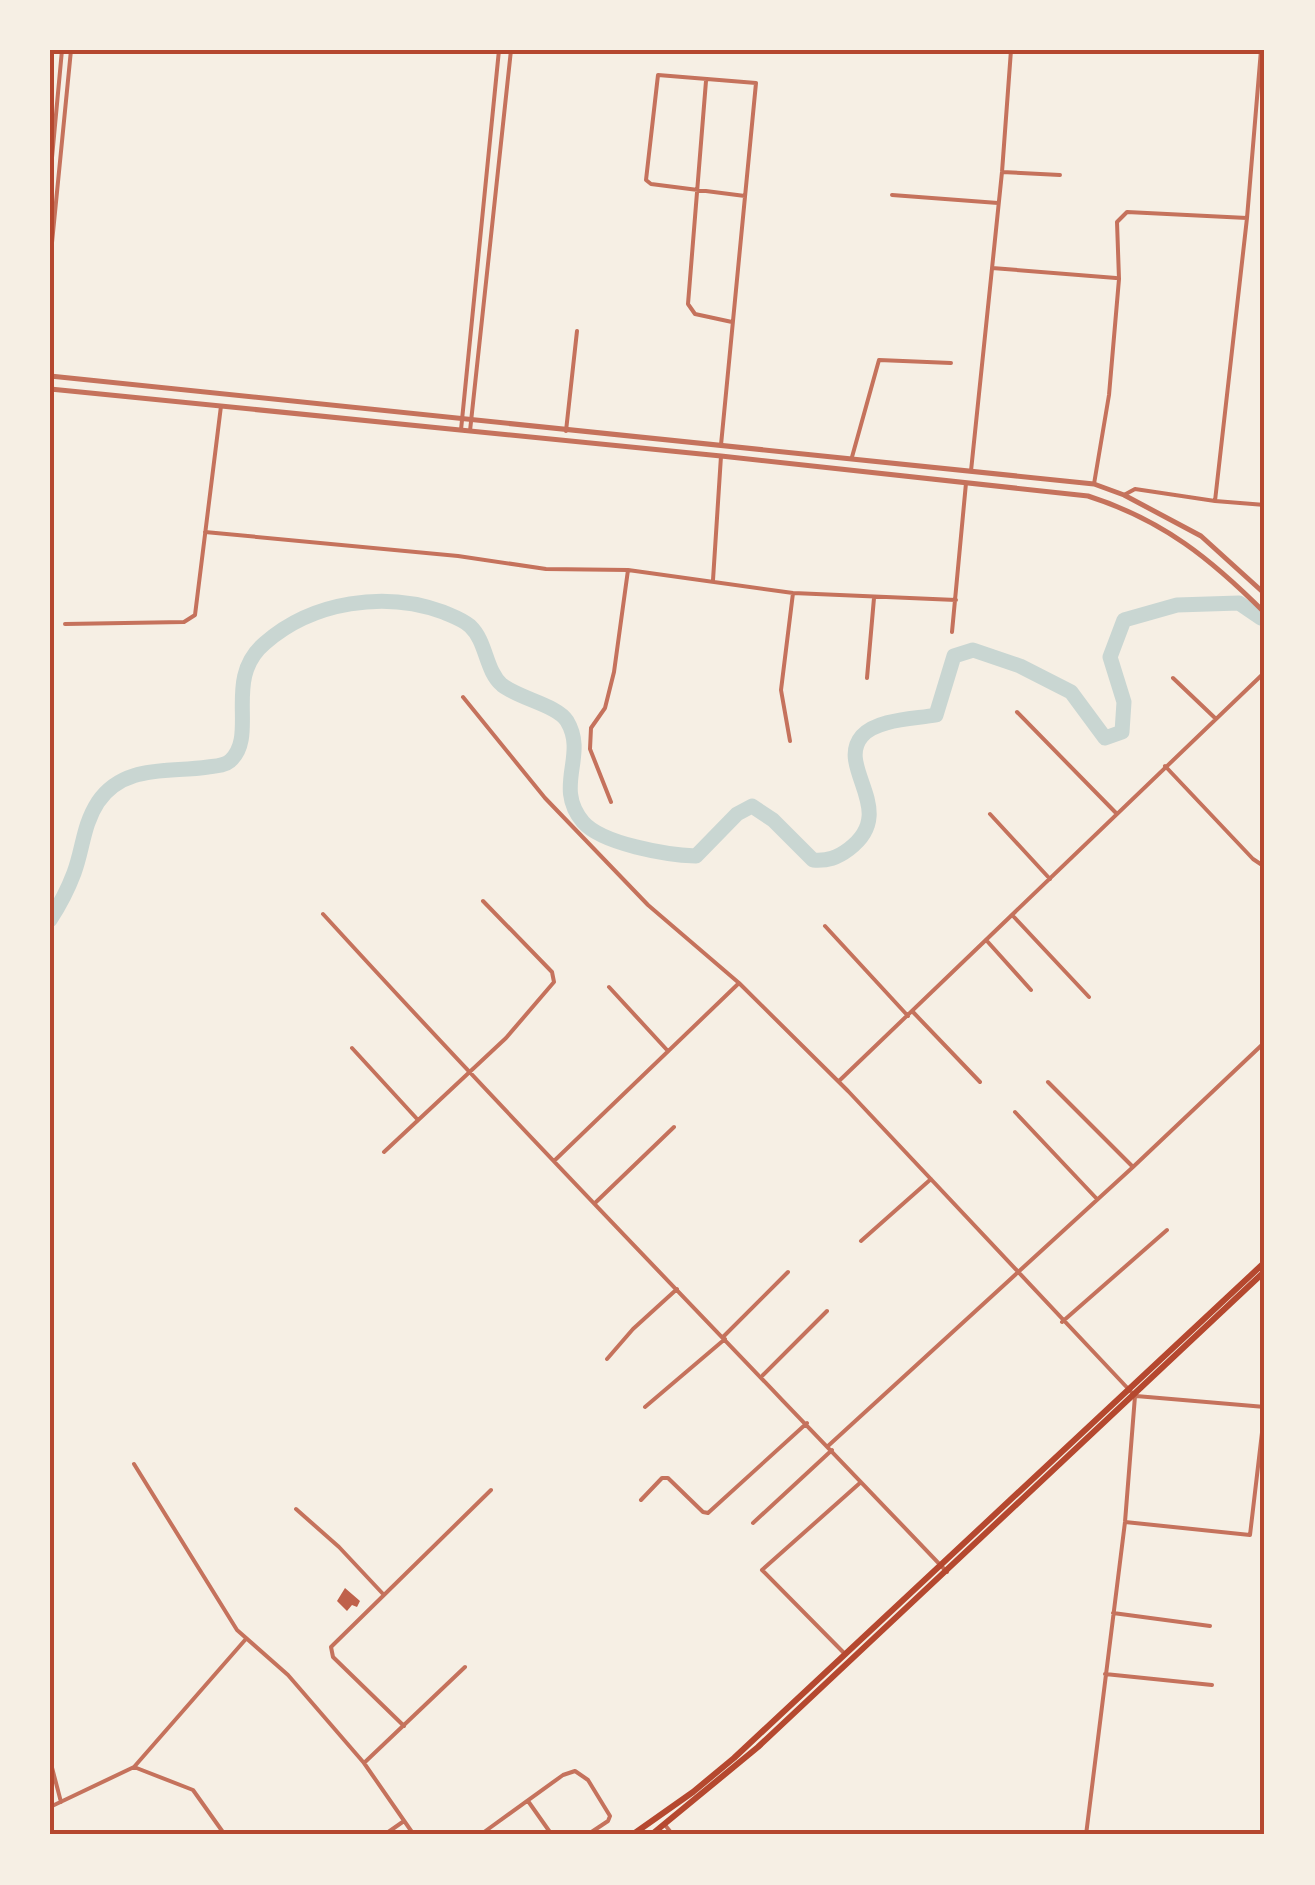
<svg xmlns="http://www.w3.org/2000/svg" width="1315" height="1885" viewBox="0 0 1315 1885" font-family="'Roboto Condensed',sans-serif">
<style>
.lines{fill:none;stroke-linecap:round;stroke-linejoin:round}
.river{stroke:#c9d6d2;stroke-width:15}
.building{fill:#bf614a}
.minor{stroke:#c5725c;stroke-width:4}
.tertiary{stroke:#c5725c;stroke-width:5}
.secondary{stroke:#b5482f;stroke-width:6}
.neatline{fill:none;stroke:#b5482f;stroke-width:4}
</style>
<rect width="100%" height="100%" fill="#f6efe4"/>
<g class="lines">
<path class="river" d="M50 920C59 906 68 889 74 873 83 849 83 825 98 802 124 764 168 773 208 767 216 766 224 766 230 761 259 735 222 679 265 643 313 601 385 591 443 612 452 616 462 619 470 626 487 642 485 670 502 685 520 699 557 705 567 721 588 756 553 786 583 822 602 844 667 855 696 856L737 814 752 806 773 820 813 860C828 861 837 858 849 849 900 811 835 767 862 736 877 719 915 719 936 715L954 656 973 650 1020 666 1071 692 1105 738 1122 732 1124 702 1110 657 1124 620 1177 605 1239 603 1261 618 1265 615"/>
</g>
<path class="building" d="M345 1588 360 1601 357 1607 352 1605 347 1611 337 1601Z"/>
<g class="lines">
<path class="minor" d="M706 81 688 304 695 314 732 322
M1002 172 1060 175
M50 179 62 50
M892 195 998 203
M50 263 71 50
M992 268 1116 278
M461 430 499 50
M470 431 511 50
M566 431 577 331
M721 445 756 83 658 75 646 180 651 184 745 196
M852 457 879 360 951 363
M971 471 1002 172 1011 50
M1094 484 1109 395 1119 279 1117 222 1127 212 1247 218 1261 50
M1124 495 1135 489 1215 501 1265 505
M1215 501 1247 218
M205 532 458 556 546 569 628 570 793 593 956 600
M713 580 721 456
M65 624 184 622 195 615 221 406
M952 632 966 483
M867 678 874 598
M1173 678 1215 718
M463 697 545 798 648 905 739 983 848 1091 1135 1396 1125 1522 1086 1835
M1017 712 1117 814
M790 741 781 690 793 593
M1165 766 1253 859 1265 867
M611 802 590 749 591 728 605 708 614 672 628 570
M990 814 1050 879
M323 914C527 1137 738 1353 947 1572
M1014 917 1089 997
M825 926 908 1016
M987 941 1031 990
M609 987 667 1050
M912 1011 980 1082
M352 1048 418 1120
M839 1081 1265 672
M1048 1082 1133 1167
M1015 1112 1097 1199
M384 1152 506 1038 554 982 552 972 483 901
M554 1161 738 984
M595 1203 674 1127
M861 1241 931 1179
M1062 1322 1167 1230
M723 1337 788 1272
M607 1359 633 1329 677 1289
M763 1375 827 1311
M645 1407 725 1339
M828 1446 1133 1167 1265 1042
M134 1464 237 1630 288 1675 364 1763 414 1835
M641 1500 662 1478H668L703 1512 708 1513 807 1423
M296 1509 339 1547 384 1595
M1125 1522 1250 1535 1265 1407 1136 1396
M753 1523 832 1450
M1113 1613 1210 1626
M844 1653 762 1570 861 1482
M1105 1674 1212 1685
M404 1726 333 1657 331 1647 491 1490
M50 1760 61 1802
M364 1763 465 1667
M134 1767 193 1790 225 1835
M528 1801 552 1835
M50 1807 134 1767 245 1640
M665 1825 673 1835
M384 1835 404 1821
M480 1835 563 1775 575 1771 588 1780 610 1816 608 1821 587 1835"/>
<path class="tertiary" d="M50 376 1094 484 1124 495 1201 536 1265 594
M50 389 721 456 1088 496C1163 520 1211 559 1265 613"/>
<path class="secondary" d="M632 1835 693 1792 734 1758 1265 1262
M651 1835 758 1747 1265 1271"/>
</g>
<rect width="1315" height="1885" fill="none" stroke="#f6efe4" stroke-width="105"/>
<rect x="52" y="52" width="1210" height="1780" class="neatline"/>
</svg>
